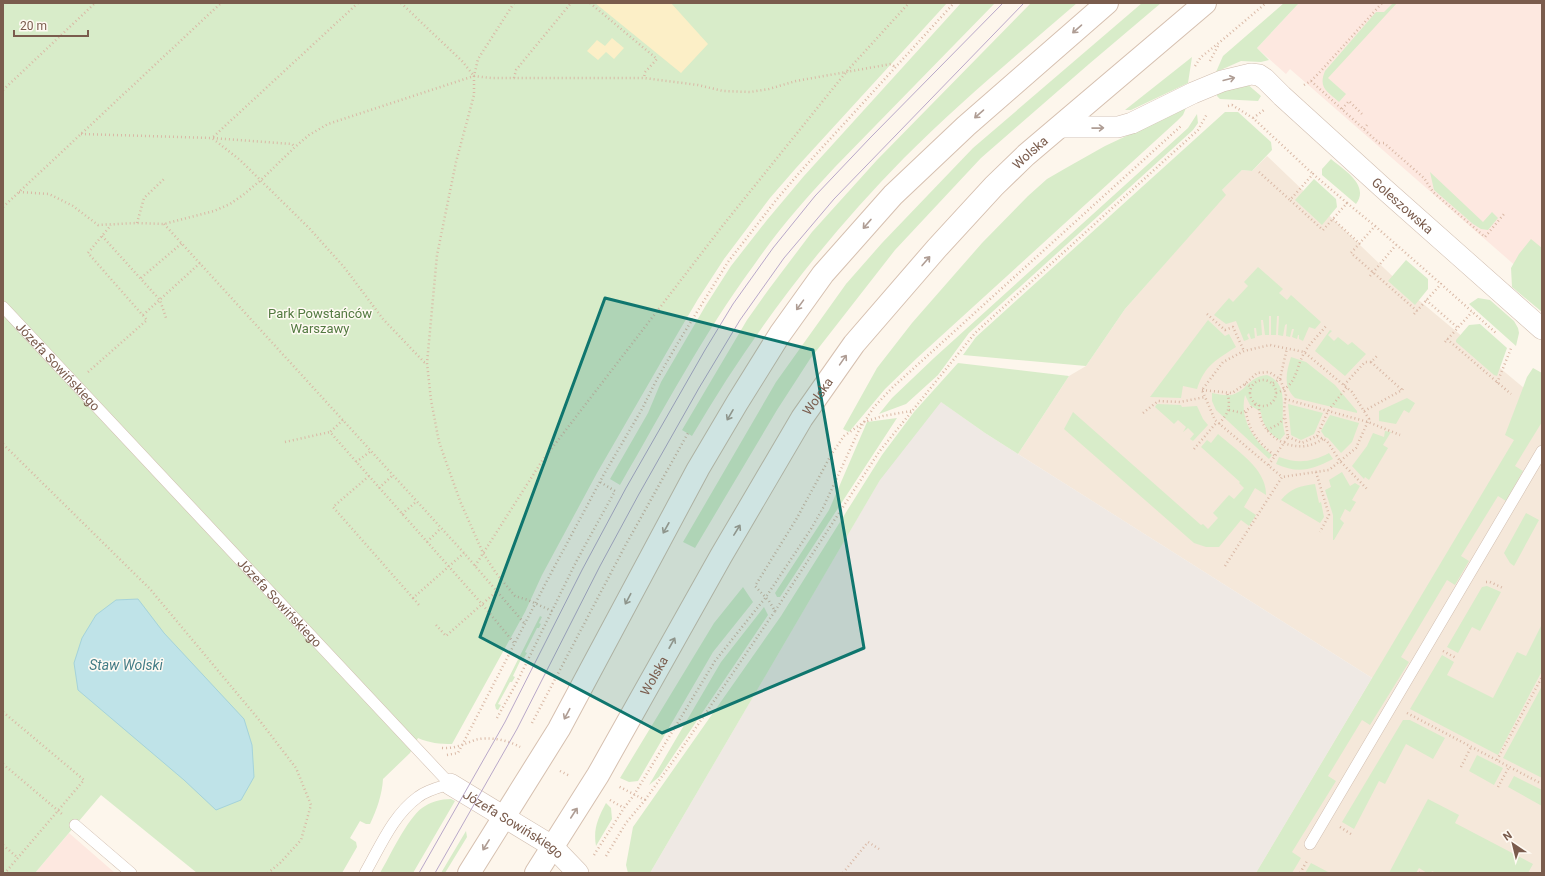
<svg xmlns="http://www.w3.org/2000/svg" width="1545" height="876" viewBox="0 0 1545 876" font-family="Roboto,sans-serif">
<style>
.residential{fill:#f5e8da}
.commercial{fill:#fde8e0}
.industrial{fill:#efe9e4}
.green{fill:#d8ecc9}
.sand{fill:#fcefc7}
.water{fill:#bfe3e8;stroke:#a5d3da}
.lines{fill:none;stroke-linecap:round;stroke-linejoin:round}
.lane-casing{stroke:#d1beb0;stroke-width:12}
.street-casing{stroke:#d1beb0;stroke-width:22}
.secondary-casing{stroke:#d6c0b0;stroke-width:24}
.path{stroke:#d9b8a5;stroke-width:2.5;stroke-dasharray:1 3;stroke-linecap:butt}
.lane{stroke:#fff;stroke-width:11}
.street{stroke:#fff;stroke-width:21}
.secondary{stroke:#fff;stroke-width:22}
.tram{stroke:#b9a8c9;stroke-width:1}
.oneway{stroke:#af9d94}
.marked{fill:#0f766e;fill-opacity:0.2;stroke:#0f766e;stroke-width:3;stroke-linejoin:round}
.labels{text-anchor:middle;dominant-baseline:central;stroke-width:3;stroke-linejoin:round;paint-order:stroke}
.street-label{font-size:13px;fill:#7a5c4d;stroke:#fffaf3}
.park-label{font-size:13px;fill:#537a41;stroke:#fffaf3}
.water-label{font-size:14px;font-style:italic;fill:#437c86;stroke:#fffaf3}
</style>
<rect width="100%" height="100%" fill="#fdf6ec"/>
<path class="residential" d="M1267 156 1409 292 1537 399 1542 393V873H1256L1372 678 1018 454 1069 376 1086 366 1125 309 1225 195 1221 191 1242 170 1252 171Z"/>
<path class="commercial" d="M1299 3H1542V289L1290 69 1286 74 1257 48Z
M69 833 115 873H35Z"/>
<path class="industrial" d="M930 394 985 433 1372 678 1256 873H650Z"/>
<path class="green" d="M3 3H947L796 168 770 198 724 259 698 299 675 338 597 473 542 575 525 612 452 744C440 744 429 743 418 738L410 753 383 779C382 795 377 809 370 824H366L360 821 350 838 356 842 357 847 342 873H197L101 795 35 873H3Z
M961 3H995L835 167C806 198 778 230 754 265 703 334 663 411 620 485L610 479 648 413 661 382 706 305 731 266 767 220 804 176Z
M1031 3H1077C1018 54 959 103 904 158 822 241 751 335 692 436L682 430 747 320 769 289 812 232 877 160Z
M1142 3H1161L1089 64 981 158 895 250 810 359 777 410 695 548 683 542 776 382 846 284 882 243 973 148Z
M1284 3H1299L1257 48 1269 60 1261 62 1241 61 1216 72 1223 56Z
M1393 3H1397L1328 78 1346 94 1339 102C1327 91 1318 88 1325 71L1376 12H1384Z
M1192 57 1188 83 1131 110H1125Z
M1246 83 1261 96 1258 101 1220 99 1217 96V90Z
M1186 108 1183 115 1177 121 917 358 885 389 849 432 843 429 877 368 912 323 982 243 1028 196 1047 179 1066 168 1105 146Z
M1225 112H1238L1271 142 1272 150 1252 171 1242 170 1222 190 1226 195 1125 309 1086 366 963 355 976 337Z
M1197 114 1198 123 1193 130 969 333 938 375 906 404 879 414 892 398 934 358 1188 128Z
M1331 159C1344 170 1370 185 1356 204L1322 175V169Z
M1430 172 1483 222 1492 212 1498 218 1488 230 1481 229 1473 224 1434 190Z
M1314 179 1336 199 1337 207 1322 225 1295 200Z
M1531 239 1542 248V312L1512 287 1511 268 1519 254Z
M1406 260 1428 279V289L1415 305 1388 281Z
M1258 267 1283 289 1279 293 1287 300 1291 295 1321 322 1315 329 1309 327 1303 341 1299 339V335H1298L1297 339 1292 337 1294 329H1292L1290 337 1286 336 1287 324 1285 325 1283 336 1278 335 1279 316H1277L1276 335H1271V316H1269V335H1265L1263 320H1261L1262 335 1257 336 1256 328H1254L1255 338 1251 339 1249 333 1247 335 1249 339 1244 341 1236 321 1226 324 1214 315 1229 298 1233 302 1248 286 1244 282Z
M1478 298 1490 300 1514 321 1518 328 1519 333 1516 346 1469 304Z
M1208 320 1225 336 1229 334 1236 347C1216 360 1205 365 1197 389L1183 386 1181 398 1150 397Z
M1480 324 1507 348 1497 376 1494 375 1456 342V340L1469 325Z
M1330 330 1332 331 1328 335 1334 341 1338 337 1348 345 1352 342 1366 354 1345 376 1315 351Z
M1291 357 1306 362 1335 385 1357 411V413L1295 398C1283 386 1286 373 1291 357Z
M958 363 1069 376 1018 454 985 433 941 402 880 480 650 873H628L626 865 633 827 781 616 882 455 914 412Z
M1533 368 1542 373V422L1515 466 1523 471 1506 501 1498 496 1461 556 1469 561 1455 585 1447 580 1401 657 1409 662 1370 725 1362 720 1328 776 1336 781 1292 852 1301 858 1292 873H1256L1514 440 1505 435 1527 377Z
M1267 375C1292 385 1278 412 1285 434L1280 440C1270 435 1262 424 1261 412L1250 405 1245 395C1239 419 1254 441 1272 455L1269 459 1216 410 1212 401V393C1218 394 1225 396 1231 395 1248 391 1247 377 1267 375Z
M1407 398 1415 403 1409 413 1404 410 1396 424 1379 421V411Z
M1157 404 1181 405 1182 407 1197 406 1203 419 1208 425 1193 441 1190 439 1194 434 1188 428 1183 432 1186 427 1178 420 1174 424 1155 407Z
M1288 404 1323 413 1314 434 1301 440 1291 435Z
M1073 412 1201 525 1203 524 1208 529 1218 518 1213 513 1229 495 1234 499 1244 488 1239 483 1240 482 1201 447 1207 440 1211 443 1218 434C1236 450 1267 469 1266 495L1255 488 1244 507 1256 515 1249 526 1241 520 1219 547H1206L1194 543 1064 429Z
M1330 415 1359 423 1352 442 1341 453 1328 438 1325 437 1321 431Z
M897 418 780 597H777L775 593 829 510 867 422Z
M1385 431 1391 432 1383 445 1388 448 1369 480 1365 477 1364 479 1352 466 1367 446 1373 433 1384 437Z
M1329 453 1333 459C1312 470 1298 474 1276 464L1279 457C1298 464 1312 462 1329 453Z
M1342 472 1350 486 1355 483 1360 486 1352 500 1356 502 1350 512 1345 509 1340 519 1344 523 1334 540H1333V515L1325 490 1331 487 1329 480Z
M1315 484 1319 503 1321 502 1324 517 1320 523 1281 500C1291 488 1300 486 1315 484Z
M1526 513 1539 520 1514 566 1510 563 1504 553Z
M1487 586 1501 592 1480 631 1472 627 1458 653 1447 647 1482 587Z
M743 587 753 602 713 652 638 781 629 782 620 778 714 623Z
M764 607 768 615 659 777 649 785 721 662Z
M540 616 542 617 539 623 541 624 539 628H537L525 652 527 653 524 658 522 657 513 676 515 677 512 682H510L498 704 501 705 498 710 496 709 495 705Z
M1542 624V671L1498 755 1410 709 1442 655 1454 662 1447 675 1493 698 1517 652 1526 656Z
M1542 686V778L1503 758Z
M1403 720H1410L1445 738 1433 759 1406 744 1385 784 1379 781 1354 829 1342 822Z
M1477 755 1503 768 1494 785 1469 771Z
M1514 776 1542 790V806L1508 787Z
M451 799 455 801 413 873H380C390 856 407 819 422 808 430 802 441 799 451 799Z
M1428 799 1459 815 1455 823 1533 864 1528 873H1436L1432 871 1431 873H1427L1419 868 1416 873H1389Z
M606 803 611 808 612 819 596 846C593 829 598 818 606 803Z
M466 831 467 837 445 873H441Z
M1311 863 1330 873H1305Z"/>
<path class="sand" d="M595 3H671L708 44 681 73Z
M612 38 624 48 614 59 606 52 598 60 587 51 597 40 605 46Z"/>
<path class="water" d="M138 599 164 633 244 719 252 745 254 777 241 800 216 810 184 780 78 690 74 663 82 638 96 615 116 600Z"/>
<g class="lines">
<defs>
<g id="lane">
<path id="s1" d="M3 307 450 784C440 787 427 790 418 797 393 815 380 847 365 873"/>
<path d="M75 825 131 873"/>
<path d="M1310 844 1542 451"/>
</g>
<g id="street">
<path id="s2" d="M1059 127H1118L1132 123 1193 93 1222 81 1251 74 1259 75 1265 79 1282 96 1382 187 1542 329"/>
<path id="s3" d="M450 784 552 846 578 873"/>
</g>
<g id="secondary">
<path d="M469 873 559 729 698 469 737 403 780 334 823 274 893 195 966 126 1107 3"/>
<path id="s4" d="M536 873 598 775 721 556 802 418 854 344 937 248 994 186 1026 155 1059 127 1205 3"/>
</g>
</defs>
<use href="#lane" class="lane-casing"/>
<use href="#street" class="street-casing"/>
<use href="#secondary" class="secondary-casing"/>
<path class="path" d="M358 3 212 138 240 160 309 228 344 267 383 319 424 362 427 363
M401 3 462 61 474 76
M514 3 478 59 474 76V95L456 162 437 255 427 363 431 400 439 442 460 501 483 553 496 573 515 596 528 600 552 611
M590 3 657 59 645 72 644 78
M1210 61 1219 44
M1195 66 1201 57 1220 42 1266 3
M514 78 516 70 571 3
M1311 81 1379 143H1384L1424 178 1433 192 1485 237 1504 214
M1304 85 1311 81 1319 73 1382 3
M3 90 95 3
M1228 106 1232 105 1253 118 1313 174
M1342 109 1349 101 1363 115
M1253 118 1264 110
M1364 129 1367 125
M81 134 212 138 292 144 295 147
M1259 172 1290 200
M19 192 49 194 73 206 98 225 137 223 164 224 214 211 230 204 243 195 261 180 295 147 309 135 328 124 474 76 491 78H644L698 85 723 91 750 92 769 89 796 81 891 64 895 67
M1347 203 1313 174 1290 200 1323 230 1347 203 1375 226
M3 207 221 3
M1333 219 1360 244
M137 223 144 198 164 179
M164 224 464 553 525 624
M102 236 160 300 166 318
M1370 276 1396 245
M141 278 182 243
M1426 300 1458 328
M1417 311 1351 253 1375 226 1441 284
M1207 314 1225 330 1233 327 1244 351
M1414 314 1441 284 1496 333
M143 315 200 263
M1447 339 1511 394
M1445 342 1472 312
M1371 362 1402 390
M88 372 147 320 88 253 111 225
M1250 393a13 13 0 1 1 26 0a13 13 0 1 1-26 0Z
M1273 383 1280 379 1287 348
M1497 383 1512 346
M1245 384 1252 387
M1344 385 1365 362H1371L1377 356
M1202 390 1232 393 1245 384 1257 373 1269 372 1280 379 1286 394 1284 410 1288 437 1268 466
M1276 393C1297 386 1295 370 1304 353 1309 344 1319 335 1326 326
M1285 399 1368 422 1400 435
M1259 405C1258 430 1281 449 1306 446 1312 445 1318 442 1323 439
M1229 410 1242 413 1256 404
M1364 411 1402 390 1404 387
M1246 412C1249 432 1260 444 1275 456
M1143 413 1158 401 1180 402 1205 397
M343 420 330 432 482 604 515 644
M1219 424C1229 412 1231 407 1227 392
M1267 430 1279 424 1285 417
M1317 436 1328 411 1347 387
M1288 437 1302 443 1317 436 1327 441 1340 461 1368 490
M285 442 330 432
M3 444 150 589 260 721 296 768 311 805 301 840 280 863 268 873
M1194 449 1217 422
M356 462 371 451
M1316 472 1329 515 1320 532
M369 476 333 507 413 598 464 553
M379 488 393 475
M402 514 417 501
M427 542 441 528
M475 566 542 461 724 224 847 71 909 3
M1225 566 1282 477 1215 420 1202 390 1223 362 1244 351 1270 345 1304 352 1352 392 1369 419 1356 448 1329 470 1282 477
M1486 582H1490L1503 588
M413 598 419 605
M775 611 879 452 975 333 1198 130 1207 114
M436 625 446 636 497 591
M1443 651 1456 658
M3 712 84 780 5 873
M1407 713 1542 784
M497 718 517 682 576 562 615 491 600 482
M532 723 624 548 688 433
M442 748C454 749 464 744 475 740 488 736 508 740 520 747
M447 755 458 753 550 575 603 476 642 409 657 379 679 341 728 262 777 199 800 172 954 3
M1497 760 1542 677
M3 764 62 814
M1461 767 1471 747
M560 771 570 776
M1498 787 1509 767
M610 800 624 808
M645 800 676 757 775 611 769 601 755 586 797 518 831 455 844 436 864 422 883 416 911 411
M1340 827 1351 834
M3 845 18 858
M594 855 624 808 634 795 715 661 766 597 811 529 823 508 859 430 874 407 893 387 1181 126
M606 856 626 823 645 800 618 786
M843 873 868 842 879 849
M1300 873 1307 861
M1419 873H1421"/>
<use href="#lane" class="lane"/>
<use href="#street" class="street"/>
<use href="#secondary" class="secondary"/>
<path class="tram" d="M419 873 505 722 582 570 626 488 705 350 733 304 773 248 815 196 870 138 1003 3
M435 873 517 729 600 566 639 494 699 388 740 320 784 258 834 199 1024 3"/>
</g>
<defs><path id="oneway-shaft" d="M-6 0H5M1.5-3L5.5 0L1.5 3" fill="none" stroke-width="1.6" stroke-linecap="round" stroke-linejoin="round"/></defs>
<g class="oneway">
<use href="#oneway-shaft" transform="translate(1077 29) rotate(139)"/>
<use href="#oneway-shaft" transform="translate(1229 79) rotate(-14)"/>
<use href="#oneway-shaft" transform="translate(979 114) rotate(139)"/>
<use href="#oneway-shaft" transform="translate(1098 128) rotate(-1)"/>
<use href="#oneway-shaft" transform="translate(867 224) rotate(131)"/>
<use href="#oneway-shaft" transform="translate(926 261) rotate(-49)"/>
<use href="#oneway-shaft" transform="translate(800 305) rotate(126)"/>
<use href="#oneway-shaft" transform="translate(843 360) rotate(-55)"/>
<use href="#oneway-shaft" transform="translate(730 415) rotate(120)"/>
<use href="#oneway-shaft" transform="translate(666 528) rotate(119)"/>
<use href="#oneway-shaft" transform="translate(737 530) rotate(-58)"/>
<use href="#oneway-shaft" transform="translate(628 599) rotate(118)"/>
<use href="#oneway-shaft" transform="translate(672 643) rotate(-61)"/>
<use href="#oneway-shaft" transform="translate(567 714) rotate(118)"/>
<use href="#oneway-shaft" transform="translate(574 813) rotate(-57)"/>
<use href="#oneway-shaft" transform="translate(486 845) rotate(122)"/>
</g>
<path class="marked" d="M605 298 813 350 864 648 662 733 480 637Z"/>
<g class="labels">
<g class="street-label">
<text stroke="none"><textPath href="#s4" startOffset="878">Wolska</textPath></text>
<text stroke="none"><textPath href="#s2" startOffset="405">Goleszowska</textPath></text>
<text stroke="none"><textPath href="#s1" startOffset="81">Józefa Sowińskiego</textPath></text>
<text stroke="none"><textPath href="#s4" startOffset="554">Wolska</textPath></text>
<text stroke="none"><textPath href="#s1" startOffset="405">Józefa Sowińskiego</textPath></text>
<text stroke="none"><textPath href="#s4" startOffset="230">Wolska</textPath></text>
<text stroke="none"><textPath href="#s3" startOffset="75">Józefa Sowińskiego</textPath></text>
</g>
<g class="park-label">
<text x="320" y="313">Park Powstańców<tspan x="320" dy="15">Warszawy</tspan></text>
</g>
<g class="water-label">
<text x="126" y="665">Staw Wolski</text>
</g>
</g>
<rect width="1545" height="876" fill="none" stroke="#7a5c4d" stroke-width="8"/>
<g transform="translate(1513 844) rotate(325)" stroke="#fffaf3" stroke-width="3" paint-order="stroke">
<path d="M0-3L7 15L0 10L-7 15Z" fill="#7a5c4d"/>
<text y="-6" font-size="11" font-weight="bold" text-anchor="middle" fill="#7a5c4d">N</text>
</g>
<path d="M14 30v6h74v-6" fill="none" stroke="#7a5c4d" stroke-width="2"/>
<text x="20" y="30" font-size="12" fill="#7a5c4d" stroke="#fffaf3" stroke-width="3" paint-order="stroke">20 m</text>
</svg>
